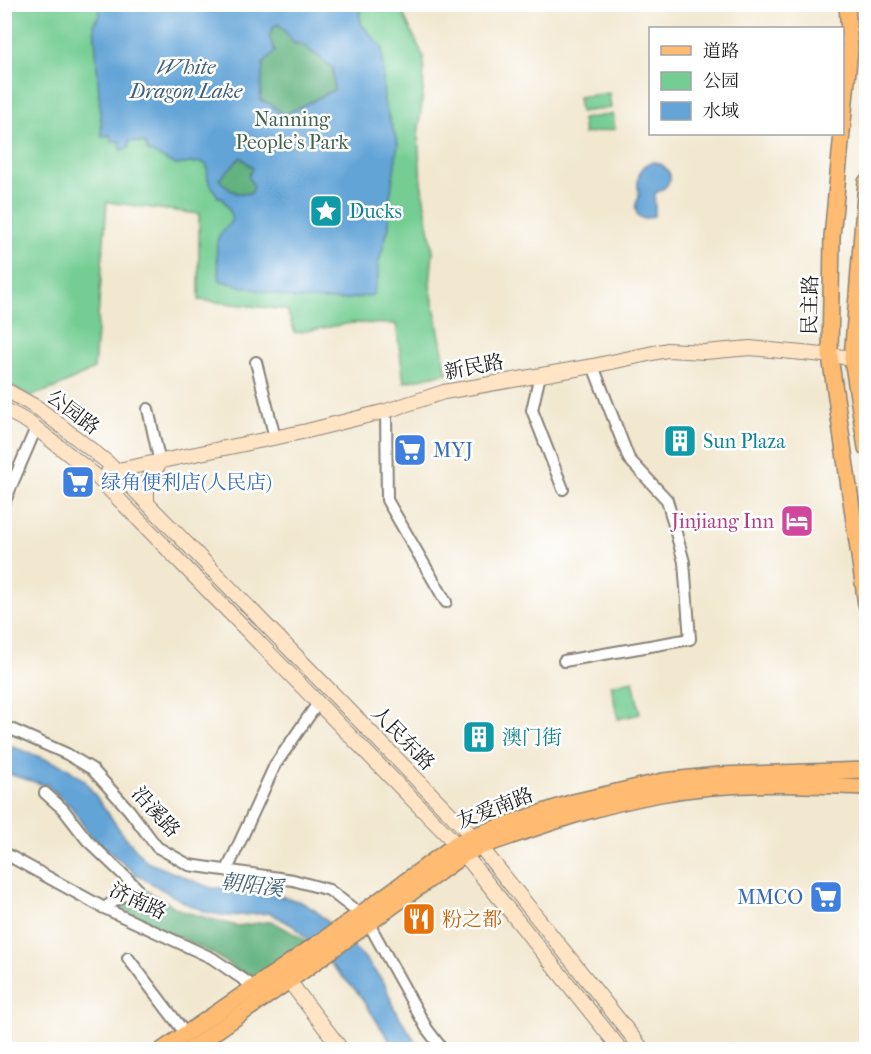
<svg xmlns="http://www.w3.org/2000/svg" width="871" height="1054" viewBox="0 0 871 1054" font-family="'IM FELL French Canon','Noto Serif SC',serif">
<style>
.green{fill:#74cd93;stroke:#487458;stroke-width:1.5}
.forest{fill:#5fb07d;stroke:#3e664c;stroke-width:1.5}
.water{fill:#64a4d7;stroke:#40607a;stroke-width:1.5;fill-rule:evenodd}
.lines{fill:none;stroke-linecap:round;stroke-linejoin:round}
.street-casing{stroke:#878276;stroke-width:14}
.secondary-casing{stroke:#878276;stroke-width:16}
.primary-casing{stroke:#878276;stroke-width:18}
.street{stroke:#fff;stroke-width:10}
.secondary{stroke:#ffe4c6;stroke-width:14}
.primary{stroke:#febb71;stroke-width:15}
.labels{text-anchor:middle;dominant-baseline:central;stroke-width:5;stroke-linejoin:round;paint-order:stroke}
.park-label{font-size:20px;fill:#3f634c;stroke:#fff}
.culture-label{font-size:20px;fill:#0d838f;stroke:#fff;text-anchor:start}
.street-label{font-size:20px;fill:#1c1c1c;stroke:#fff}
.shop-label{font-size:20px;fill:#366cbe;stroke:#fff;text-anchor:start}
.hotel-label{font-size:20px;fill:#b23c85;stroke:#fff;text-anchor:end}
.food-label{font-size:20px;fill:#c56008;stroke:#fff;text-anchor:start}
.water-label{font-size:21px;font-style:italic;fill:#40607a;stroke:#fff}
</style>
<rect width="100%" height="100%" fill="#fff"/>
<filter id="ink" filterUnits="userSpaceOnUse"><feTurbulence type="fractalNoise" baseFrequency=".0167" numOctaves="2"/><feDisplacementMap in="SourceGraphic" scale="12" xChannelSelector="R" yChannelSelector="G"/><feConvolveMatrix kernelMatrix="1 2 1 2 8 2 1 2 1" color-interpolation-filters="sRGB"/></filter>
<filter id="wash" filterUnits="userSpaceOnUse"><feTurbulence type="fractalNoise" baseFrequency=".008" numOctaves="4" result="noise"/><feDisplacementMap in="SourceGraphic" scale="24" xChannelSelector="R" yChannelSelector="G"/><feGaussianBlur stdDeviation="1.35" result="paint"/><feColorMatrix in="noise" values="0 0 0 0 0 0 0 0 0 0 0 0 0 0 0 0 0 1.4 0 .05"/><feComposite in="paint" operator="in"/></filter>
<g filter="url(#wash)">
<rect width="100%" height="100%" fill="#f2e8d0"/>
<path class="green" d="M4 5H399L424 58 423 92 418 136 421 182 433 251 430 285 447 373 404 382 396 324 352 323 295 333 287 310 199 300V214L107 202 94 369 55 388 31 396 5 383Z
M609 93 611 108 580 112 578 97Z
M613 114 615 129 584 134 582 119Z
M633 680 640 714 618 719 611 685Z"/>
<path class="forest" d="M279 24 294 43 303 45 333 67 334 90 284 116 270 104 260 100 263 64 275 51 269 36 274 26Z
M240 157 253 168 254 187 251 193C233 196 230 191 219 179Z
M138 886 182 911 237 926 272 921 300 937 307 944 254 982 212 953 108 903Z"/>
<path class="water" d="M246 4 248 6 250 4 359 5 361 24 382 47 384 103 398 144 390 197 389 227 378 265V278L373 295 342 300 296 299 220 281C219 269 215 255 217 243 220 221 245 230 222 198L218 197 208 180 207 166 202 162 176 165 148 151 145 143 129 141V148L121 150 120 141 112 142 110 135 102 137 94 23 100 14 99 5ZM279 24 294 43 303 45 333 68 334 90 284 115 270 104 260 100 263 64 275 51 269 36 274 26ZM241 157 253 168 248 176 254 187 251 193C235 196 229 190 219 179Z
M653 162C663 163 675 173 668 184 665 188 659 191 655 194 653 202 657 208 654 216L644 219 638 216C634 208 635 205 639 197 637 183 636 166 653 162Z
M5 744 64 766 85 781 122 833 147 862 211 888H254L301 902 315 910 363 956 385 984 394 1008 420 1049H395L359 994 295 927 270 913 228 916 209 913 187 904 137 875 91 837 72 808 48 786 5 773Z"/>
</g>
<g filter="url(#ink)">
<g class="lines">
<defs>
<path id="street" d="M256 362 275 438
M540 375 532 410 563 489
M148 409 160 463
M386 411 387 500 446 602
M4 503 36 428
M564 661 690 639 684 562 667 500 629 459 593 366
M4 726 67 754 92 769 129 810 157 847 189 865 293 880 329 890 360 914
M45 793 63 809 87 840 136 887 104 908
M4 853 104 908 212 958 253 986
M227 870 275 765 318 703
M369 924 427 1029 443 1050
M128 958 185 1033"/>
<path id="secondary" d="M4 389 38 408 107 462 472 836 643 1050
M4 409 28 422 95 475 456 844 621 1050
M108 472 307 431 386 411 444 392 593 366 667 350 705 352 750 348 866 359
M147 503V481L160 463
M289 981 342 1050"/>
<path id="primary" d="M847 4 850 49 832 237 830 356 866 604
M866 182 852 358 866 448
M162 1050 356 917 456 844 472 836 573 802 663 781 718 775 866 770
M189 1050 289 981 465 854 480 847C539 827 598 805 660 794 729 781 798 784 866 787"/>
</defs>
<use href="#street" class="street-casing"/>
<use href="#secondary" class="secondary-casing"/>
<use href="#primary" class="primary-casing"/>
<use href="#street" class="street"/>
<use href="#secondary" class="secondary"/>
<use href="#primary" class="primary"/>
</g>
</g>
<defs>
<symbol id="sight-square" viewBox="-11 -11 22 22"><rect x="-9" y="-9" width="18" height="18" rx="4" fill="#0f9aa8" stroke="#fff"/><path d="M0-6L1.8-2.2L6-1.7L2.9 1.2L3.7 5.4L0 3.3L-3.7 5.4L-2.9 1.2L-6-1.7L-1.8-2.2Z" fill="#fff"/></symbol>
<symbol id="building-square" viewBox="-11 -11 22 22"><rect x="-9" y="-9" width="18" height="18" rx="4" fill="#0f9aa8" stroke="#fff"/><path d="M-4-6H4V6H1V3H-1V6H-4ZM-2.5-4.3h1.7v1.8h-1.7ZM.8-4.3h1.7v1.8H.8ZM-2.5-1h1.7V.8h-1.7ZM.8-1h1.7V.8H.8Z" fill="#fff"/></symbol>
<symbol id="supermarket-square" viewBox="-11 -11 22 22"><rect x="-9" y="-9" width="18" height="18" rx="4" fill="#3f7fe0" stroke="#fff"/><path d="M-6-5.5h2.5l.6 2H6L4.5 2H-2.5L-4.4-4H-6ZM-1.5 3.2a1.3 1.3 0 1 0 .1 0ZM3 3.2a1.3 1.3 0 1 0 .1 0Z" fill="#fff"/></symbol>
<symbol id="hotel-square" viewBox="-11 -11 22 22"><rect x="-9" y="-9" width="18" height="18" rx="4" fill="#d1479c" stroke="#fff"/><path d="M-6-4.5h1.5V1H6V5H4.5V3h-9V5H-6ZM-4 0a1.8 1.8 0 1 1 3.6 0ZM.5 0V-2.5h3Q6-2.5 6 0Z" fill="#fff"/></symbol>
<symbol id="restaurant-square" viewBox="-11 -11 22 22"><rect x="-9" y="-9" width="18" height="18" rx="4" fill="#e8710a" stroke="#fff"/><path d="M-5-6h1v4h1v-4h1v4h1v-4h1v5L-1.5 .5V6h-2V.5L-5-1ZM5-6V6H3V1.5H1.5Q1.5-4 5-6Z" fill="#fff"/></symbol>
</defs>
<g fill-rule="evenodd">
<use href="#sight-square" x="307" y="192" width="38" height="38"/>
<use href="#building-square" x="661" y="422" width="38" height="38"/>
<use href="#supermarket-square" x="391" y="431" width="38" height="38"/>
<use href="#supermarket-square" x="59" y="463" width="38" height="38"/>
<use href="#hotel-square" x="778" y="502" width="38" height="38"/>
<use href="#building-square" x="460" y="718" width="38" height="38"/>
<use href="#supermarket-square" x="807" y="878" width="38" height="38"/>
<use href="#restaurant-square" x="400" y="900" width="38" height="38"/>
</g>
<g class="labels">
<g class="park-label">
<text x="292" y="119">Nanning<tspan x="292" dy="23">People's Park</tspan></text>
</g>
<g class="culture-label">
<text x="349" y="211">Ducks</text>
<text x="703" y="441">Sun Plaza</text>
<text x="502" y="737">澳门街</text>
</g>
<g class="street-label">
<text transform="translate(810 305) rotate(-89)">民主路</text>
<text transform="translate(474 367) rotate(-11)">新民路</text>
<text transform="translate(73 412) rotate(37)">公园路</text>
<text transform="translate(403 738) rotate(46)">人民东路</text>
<text transform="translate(495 808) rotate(-21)">友爱南路</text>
<text transform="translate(156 812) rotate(48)">沿溪路</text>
<text transform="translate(138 901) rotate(25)">济南路</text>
</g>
<g class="shop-label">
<text x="433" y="450">MYJ</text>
<text x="101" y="482">绿角便利店(人民店)</text>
<text x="803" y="897" text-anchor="end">MMCO</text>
</g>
<g class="hotel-label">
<text x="774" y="521">Jinjiang Inn</text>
</g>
<g class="food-label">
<text x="442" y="919">粉之都</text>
</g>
<g class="water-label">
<text x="186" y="67">White<tspan x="186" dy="24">Dragon Lake</tspan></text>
<text transform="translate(252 885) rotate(7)">朝阳溪</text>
</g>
</g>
<rect width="871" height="1054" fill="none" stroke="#fff" stroke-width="24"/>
<rect x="649" y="27" width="195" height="108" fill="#ffffff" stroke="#a4a4a4" stroke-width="1.5"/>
<rect x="661" y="46" width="30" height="9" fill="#febb71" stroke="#a4a4a4" stroke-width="1.5"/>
<text x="703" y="57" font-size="18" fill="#1c1c1c">道路</text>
<rect x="661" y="72" width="30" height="18" fill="#74cd93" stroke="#a4a4a4" stroke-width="1.5"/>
<text x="703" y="87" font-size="18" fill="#1c1c1c">公园</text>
<rect x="661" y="102" width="30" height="18" fill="#64a4d7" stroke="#a4a4a4" stroke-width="1.5"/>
<text x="703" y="117" font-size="18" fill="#1c1c1c">水域</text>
</svg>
